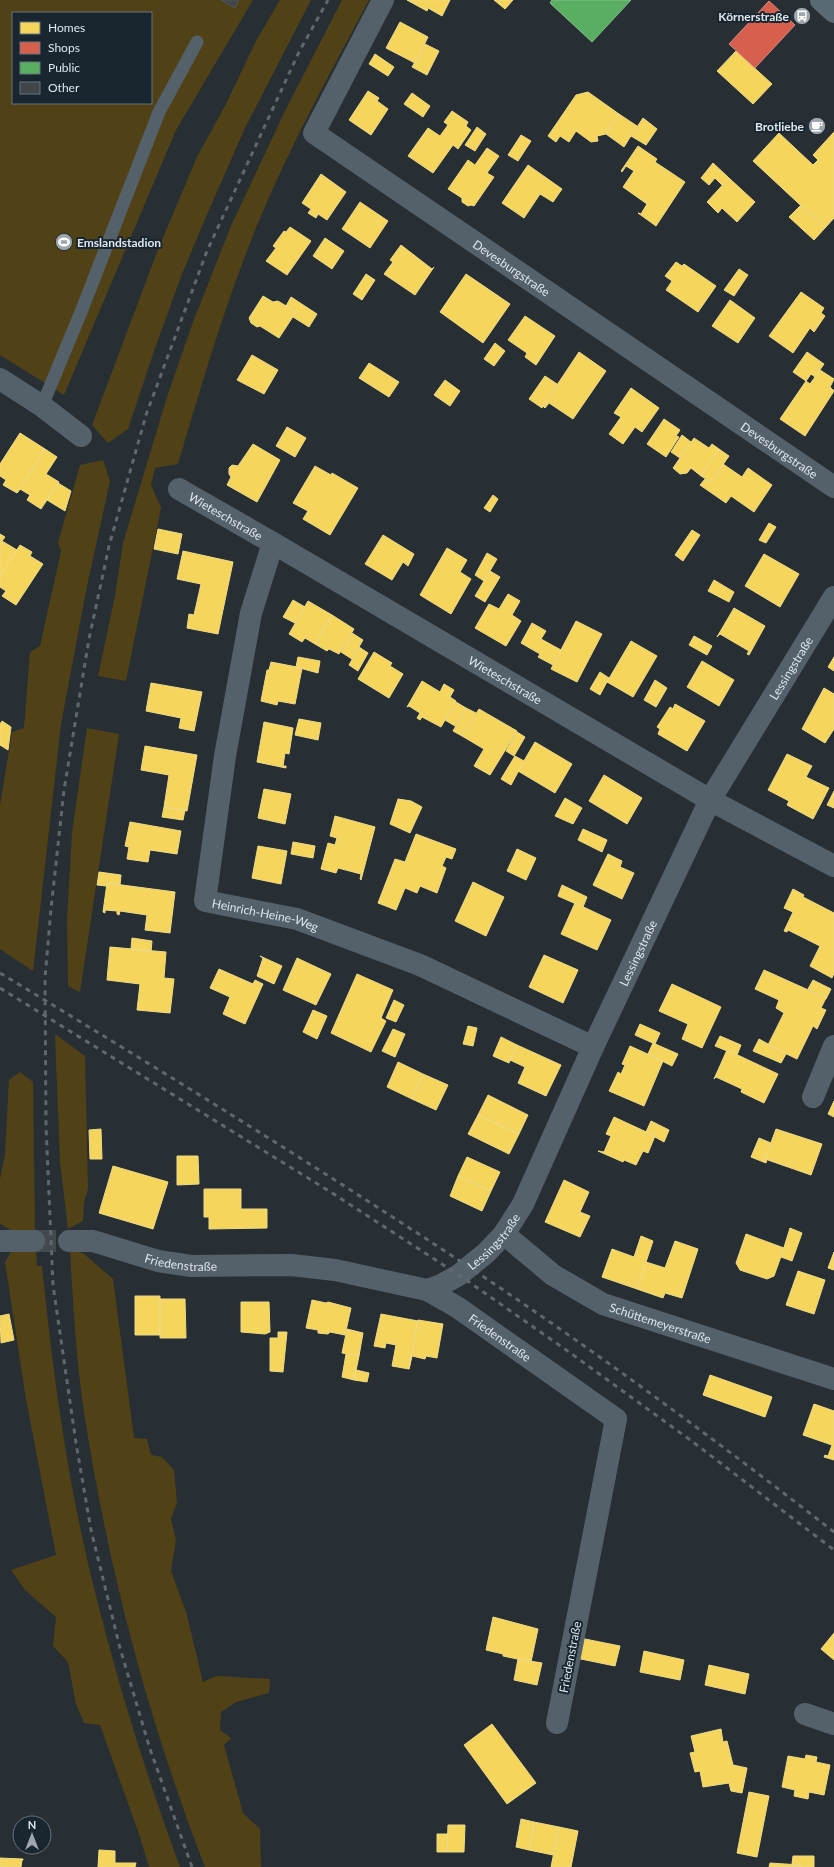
<svg xmlns="http://www.w3.org/2000/svg" width="834" height="1867" viewBox="0 0 834 1867" font-family="Lato,sans-serif">
<style>
.green{fill:#504216;fill-rule:evenodd}
.homes{fill:#f6d55c;stroke:#eeda87}
.shops{fill:#d6604d;stroke:#d8887d}
.public{fill:#5aae61;stroke:#81bf8b}
.building{fill:#40464a;stroke:#4e5559}
.lines{fill:none;stroke-linecap:round;stroke-linejoin:round}
.minor-tunnel{stroke:#424a50;stroke-width:22;stroke-dasharray:22 11;stroke-linecap:butt}
.service{stroke:#55616a;stroke-width:13}
.minor{stroke:#55616a;stroke-width:22}
.primary{stroke:#5a6a75;stroke-width:22}
.rail{stroke:#5f686f;stroke-width:3;stroke-dasharray:5 5;stroke-linecap:butt}
.labels{text-anchor:middle;dominant-baseline:central;stroke-width:4;stroke-linejoin:round;paint-order:stroke}
.poi-label{font-size:12px;font-weight:bold;fill:#dde6ec;stroke:#19262f;text-anchor:end}
.street-label{font-size:12px;fill:#dde6ec;stroke:#19262f}
</style>
<rect width="100%" height="100%" fill="#272f34"/>
<path class="green" d="M0 0H253L176 130 64 395 0 355ZM13 13H151V103H13Z
M280 0H311L245 128 205 219 182 274 155 348 128 429 108 443 92 425 159 247 197 157 226 104 256 41Z
M342 0H369C330 73 290 146 258 223 226 301 202 383 178 464L155 468 151 485 161 508 126 681 98 676 115 596 123 543 167 397 193 322 231 226 285 111Z
M103 460 110 481 87 586 61 724 33 971 0 949V806L12 732 24 728 30 652 40 646 61 551 58 543 80 465Z
M87 728 119 734 80 992 68 986 67 919 72 833Z
M55 1034 85 1056 88 1189 84 1202 83 1221 68 1229 60 1162Z
M20 1072 33 1082 35 1231H13L0 1224V1179L5 1155 9 1080Z
M36 1250 37 1266H42L43 1276C54 1383 69 1491 96 1596 119 1688 147 1778 180 1867H149L139 1834 100 1725 84 1723 76 1704 68 1662 53 1646 56 1617 25 1590 11 1570 56 1555 26 1399 5 1262 11 1252Z
M70 1250 83 1253 113 1279 134 1438 147 1439 151 1455 162 1457 174 1470 177 1503 171 1519 176 1540 171 1571 186 1612 203 1682 216 1676 270 1679 269 1693 236 1702 221 1712 220 1730 231 1738 224 1745 243 1813 260 1829 261 1867H205C148 1720 108 1568 84 1412 76 1358 73 1303 70 1250Z"/>
<path class="homes" d="M407 0H450L442 16 428 8 427 11Z
M494 0H513L505 9Z
M400 22 428 37 415 63 386 48Z
M425 44 439 51 427 75 412 67Z
M736 51 772 84 753 104 717 71Z
M375 54 394 67 388 76 369 64Z
M368 91 379 98 377 101 388 109 371 135 349 120Z
M588 92 619 114 606 134 597 136 598 141 591 142 576 131 569 142 560 136 556 142 548 136 576 95Z
M412 93 430 106 423 117 404 104Z
M452 111 468 122 466 126 471 130 458 149 453 145 433 173 408 156 428 128 440 136 448 125 444 122Z
M619 114 637 126 624 147 606 134Z
M643 118 657 129 646 145 631 136Z
M477 127 486 134 475 151 465 145Z
M834 132V218L825 228 753 161 779 133 813 165 818 160 813 155Z
M521 135 531 141 518 161 508 155Z
M638 146 657 159 655 162 685 182 656 226 638 213 641 214 647 204 623 187 634 171 626 166 622 172 621 171Z
M487 148 499 156 487 173 494 177 474 206 471 205 468 206 462 202V198L448 189 468 160 475 165Z
M713 163 729 178 722 185 715 178 709 185 701 178Z
M528 165 562 189 553 202 540 194 524 218 502 203Z
M321 174 346 192 327 220 318 214 316 218 308 213 311 209 302 203Z
M729 178 755 202 737 222 722 208 718 213 707 202Z
M360 202 388 221 370 248 342 229Z
M801 205 825 228 814 240 789 217Z
M290 227 311 241 287 275 266 261 276 248 273 246 284 231 286 232Z
M325 238 344 251 332 269 313 256Z
M401 245 432 269 434 267 415 295 384 274 393 262 390 260Z
M676 262 682 266 684 264 716 286 698 312 666 290 672 281 665 276Z
M739 269 748 275 734 296 724 290Z
M366 274 375 280 362 300 353 294Z
M466 274 510 304 483 343 440 312Z
M801 292 824 308 821 313 825 316 814 332 810 328 793 353 769 336Z
M263 296 273 302 278 301 296 312 279 338 260 326 257 327 251 323 249 318Z
M291 297 317 314 309 327 293 317 296 312 286 306Z
M730 300 755 318 738 343 712 326Z
M525 316 555 336 536 365 525 357 527 353 508 340Z
M495 343 505 351 494 366 484 359Z
M579 352 606 371 573 419 549 403 545 408 543 406Z
M807 352 824 364 815 377 811 374 806 381 793 372Z
M252 355 278 370 264 394 237 380Z
M369 363 399 382 389 397 359 378Z
M820 370 834 379 830 387 834 391 805 436 780 419 806 381 810 384Z
M545 376 557 384 542 408 529 399Z
M445 380 460 391 450 406 434 395Z
M631 388 659 408 642 432 635 427 623 444 609 434 621 417 614 413Z
M664 419 680 430 676 436 679 437 666 457 647 444Z
M287 427 306 438 295 457 276 446Z
M20 433 45 449 17 493 3 485 6 480 0 476V464Z
M682 435 691 442 680 458 671 452Z
M694 438 709 448 712 444 719 449 701 476 691 468 687 473 680 474 673 468Z
M253 444 280 460 257 502 227 485 231 477 229 474V468L232 465 238 466Z
M45 449 57 457 46 474 59 482 41 509 27 500 30 495 20 489 17 493Z
M719 449 729 456 711 482 701 476Z
M723 464 742 477 748 468 772 485 754 512 731 496 726 503 700 485 705 479 711 482Z
M315 466 331 475 332 473 358 488 330 535 303 519 308 511 293 503Z
M58 483 71 491 65 511 47 500Z
M493 495 498 499 490 512 484 508Z
M769 523 776 527 766 543 759 540Z
M158 529 182 534 178 554 154 549Z
M692 530 700 535 683 561 675 555Z
M0 534 5 537 2 541 17 550 0 576Z
M383 535 414 554 408 566 403 562 392 580 365 564Z
M20 545 32 552 30 556 43 564 16 605 2 596 6 591 0 587V576Z
M447 548 467 560 460 572 471 579 451 614 420 595Z
M183 551 233 562 218 634 187 628 189 614 194 615 201 584 177 579Z
M487 553 497 559 484 581 475 575Z
M764 554 799 574 780 607 745 586Z
M490 571 500 577 485 602 475 596Z
M714 580 734 592 729 602 708 591Z
M508 594 520 601 512 615 521 621 506 646 475 628 489 604 499 609Z
M293 600 305 607 295 623 283 617Z
M308 601 332 615 315 644 305 638 302 642 289 634Z
M734 608 765 626 749 655 747 654 749 651 720 634 717 637Z
M332 615 354 629 339 654 329 649 327 651 315 644Z
M576 621 602 634 577 682 551 669Z
M532 623 546 631 541 639 561 650 553 665 538 657 540 654 521 643Z
M352 633 363 640 352 659 341 652Z
M694 636 712 646 707 655 689 645Z
M631 641 657 656 633 697 607 682Z
M359 647 368 653 358 671 349 665Z
M374 652 392 663 390 666 403 674 389 698 358 679Z
M298 657 320 661 318 673 296 667Z
M834 657V671L828 667Z
M702 661 734 680 719 706 687 687Z
M271 662 302 668 295 704 278 701 277 705 261 701 267 670H269Z
M600 672 609 678 600 695 590 689Z
M655 680 667 688 656 707 644 700Z
M422 681 440 692 444 684 454 690 450 697 456 701 441 727 422 717 420 720 417 718 420 713 409 706 407 707Z
M151 683 202 692 194 731 179 728 181 718 146 711Z
M824 688 834 694V729L825 743 802 729Z
M456 702 466 708 455 726 445 720Z
M675 704 705 721 687 751 658 734 660 729 657 727 670 707 673 709Z
M466 708 476 713 462 736 453 731Z
M479 709 517 731 490 775 474 766 484 749 462 736Z
M299 719 321 723 318 740 295 735Z
M2 721 11 727 8 750 0 745V724Z
M264 722 293 728 289 754 285 753 283 766H286V768L257 762Z
M517 732 525 737 514 756 506 751Z
M535 742 572 764 555 793 518 771Z
M145 746 197 755 187 811 164 807 169 775 141 770Z
M787 754 812 766 806 777 829 788 813 819 787 805 789 801 768 790Z
M515 756 524 761 511 785 501 779Z
M604 775 642 798 627 824 589 801Z
M264 789 291 794 285 824 258 818Z
M834 791V808L827 805Z
M565 798 582 808 573 824 555 816Z
M398 799 411 801 422 807 410 833 390 824Z
M164 807 185 810 183 820 162 817Z
M335 816 375 827 361 880 360 879 361 874 338 868 336 873 321 869 328 843 335 845 337 838 330 836Z
M130 822 181 831 177 854 150 850 148 862 127 859 129 847 125 846Z
M583 829 607 840 602 852 578 840Z
M416 834 456 849 452 859 446 857 442 866 446 868 437 893 420 886 417 893 405 888 396 910 378 903 395 859 405 862Z
M293 842 315 846 313 858 291 854Z
M258 846 287 851 281 884 252 878Z
M517 849 536 858 526 880 507 871Z
M608 854 622 861 620 867 634 873 622 899 593 885Z
M99 872 121 875 120 885 107 883 106 886 97 885Z
M473 882 504 897 486 936 455 921Z
M107 883 175 892 170 933 145 930 147 915 120 911 119 915 117 914V911L105 910V913L103 912Z
M562 885 587 897 583 907 558 896Z
M793 889 804 895 803 897 834 913V973L832 978 810 966 820 946 788 930 787 932 784 931 793 912 784 908Z
M575 903 611 920 597 950 561 934Z
M132 938 152 941 151 952 131 949Z
M110 947 166 952 164 978 174 979 170 1013 137 1010 140 984 107 980Z
M544 955 578 970 563 1003 529 987Z
M260 956 282 966 274 984 257 976 263 958Z
M297 958 331 974 316 1005 283 990Z
M219 969 253 984 255 980 263 984 245 1024 223 1014 230 997 210 988Z
M764 970 826 998 821 1008 826 1010 817 1029 813 1026 797 1059 768 1045 784 1013 776 1008 779 1000 755 989Z
M357 974 393 990 381 1018 386 1021 371 1052 331 1033Z
M813 980 831 989 826 999V998L808 989Z
M672 984 721 1007 702 1048 682 1039 688 1024 659 1011Z
M394 1000 404 1005 396 1022 386 1018Z
M313 1010 327 1016 317 1039 303 1032Z
M640 1024 660 1033 655 1044 635 1035Z
M468 1026 477 1028 473 1046 463 1044Z
M393 1029 405 1034 395 1057 382 1051Z
M720 1036 741 1045 737 1055 715 1046Z
M501 1037 517 1045 509 1063 493 1056Z
M759 1039 786 1054 781 1063 753 1051Z
M653 1043 678 1054 672 1066 648 1054Z
M517 1045 561 1065 546 1096 518 1083 525 1067 510 1060Z
M630 1046 663 1061 644 1106 609 1091 618 1072 621 1074 625 1065 622 1064Z
M727 1050 778 1074 764 1103 741 1092 742 1089 716 1077 714 1079Z
M398 1062 423 1074 412 1099 387 1087Z
M423 1074 448 1085 436 1110 412 1099Z
M488 1095 528 1115 519 1134 478 1115Z
M834 1101V1117L828 1114Z
M478 1115 519 1134 509 1154 468 1134Z
M614 1117 655 1136 648 1153 643 1151 636 1165 624 1160 623 1162 598 1151 604 1152 611 1136 606 1134Z
M651 1121 669 1130 664 1142 646 1132Z
M101 1129 102 1159H90L89 1130Z
M776 1129 822 1144 811 1175 765 1159Z
M759 1138 771 1143 765 1159H767L766 1163 751 1157Z
M177 1156H198L199 1184 177 1185Z
M467 1157 500 1172 491 1191 458 1176Z
M113 1166 168 1182 153 1229 99 1213Z
M458 1176 491 1191 482 1211 450 1196Z
M564 1180 589 1192 580 1212 590 1216 580 1237 545 1222Z
M204 1189H241V1209H267V1228L209 1229V1217H204Z
M790 1228 802 1233 792 1261 781 1257Z
M746 1234 784 1248 774 1276 767 1279 740 1270 736 1263Z
M641 1236 653 1241 637 1289 602 1277 612 1249 634 1257Z
M675 1241 698 1249 682 1298 665 1293 663 1298 637 1289 646 1262 665 1268Z
M834 1252V1270L828 1268Z
M798 1271 825 1280 814 1314 786 1305Z
M135 1296H160V1335H135Z
M160 1299H185L186 1338H160Z
M312 1300 326 1303 328 1302 351 1308 345 1335 330 1332 328 1334 318 1333V1330L306 1328Z
M241 1302H269L270 1332 265 1334 241 1332Z
M9 1314 14 1340 1 1343 0 1316Z
M381 1314 418 1321 409 1369 392 1366 396 1345 386 1343 385 1348 374 1346Z
M418 1320 443 1324 437 1358 426 1356 425 1359 412 1356 409 1369Z
M347 1329 363 1333 359 1356 342 1353Z
M278 1332H287L283 1372 270 1371V1338H278Z
M346 1354 359 1356 354 1380 342 1377Z
M356 1370 369 1373 367 1382 354 1380Z
M710 1375 772 1397 765 1417 703 1395Z
M814 1404 834 1411V1460L824 1457 825 1455 828 1456 832 1445 803 1435Z
M493 1617 538 1629 531 1662 503 1656V1654L486 1650Z
M834 1633V1660L821 1649Z
M580 1638 620 1646 615 1666 576 1658Z
M644 1651 684 1660 680 1680 640 1672Z
M518 1659 542 1663 537 1685 514 1680Z
M709 1665 749 1674 745 1694 705 1685Z
M492 1724 536 1783 507 1804 464 1745Z
M721 1729 723 1742 727 1741 733 1765 747 1768 742 1793 731 1791 729 1783 703 1787 700 1771 695 1772 690 1753 695 1752 691 1736Z
M806 1755 817 1757 816 1762 830 1765 824 1795 809 1792 808 1799 794 1796 795 1790 782 1787 788 1756 805 1759Z
M749 1792 769 1796 757 1857 737 1853Z
M521 1819 534 1822 529 1850 516 1847Z
M534 1822 559 1827 553 1855 529 1850Z
M448 1825H465L464 1852H447Z
M559 1827 578 1831 571 1867H551Z
M437 1834H448L447 1852H437Z
M99 1850 115 1851V1863H136L135 1867H98Z
M793 1856H814V1867H800V1865L792 1864Z
M0 1858 23 1859V1860H22L21 1867H0Z
M770 1863 800 1865V1867H769Z"/>
<path class="shops" d="M769 1 795 25 755 68 729 44Z"/>
<path class="public" d="M552 0H631L592 42 550 3Z"/>
<path class="building" d="M221 0H239L235 8Z"/>
<g class="lines">
<path class="minor-tunnel" d="M34 1241H69"/>
<path class="service" d="M42 406 81 312 159 112 197 42"/>
<g class="minor">
<path id="s1" d="M383 0 314 133 834 487"/>
<path d="M0 379 42 406 81 436"/>
<path id="s2" d="M179 489 273 543 710 800 834 866"/>
<path id="s3" d="M273 543 251 613 225 756 205 901 297 919 420 965 593 1047"/>
<path d="M813 1097 834 1046"/>
<path id="s4" d="M504 1234 553 1275 603 1304 834 1379"/>
<path d="M0 1241H34"/>
<path id="s5" d="M69 1241H93L158 1261 191 1266 291 1265 335 1270 427 1290 457 1307 616 1419 557 1723"/>
<path id="s6" d="M427 1290 441 1285 459 1275 486 1253 504 1234 523 1204 593 1047 710 800 834 597"/>
<path d="M805 1714 834 1724"/>
</g>
<path class="primary" d="M821 0 834 12"/>
<path class="rail" d="M0 973C157 1068 313 1164 466 1265 591 1348 716 1440 834 1532
M0 988 329 1191 459 1275 569 1352 693 1442 834 1550
M192 1867 150 1749 120 1648 91 1530 76 1443 53 1285 46 1126 45 978 51 909 64 790 89 639 109 546 146 415 207 251 299 52 328 0"/>
</g>
<defs>
<symbol id="bus-disc" viewBox="-11 -11 22 22"><circle r="9.5" fill="#9da6ac" stroke="#19262f"/><path d="M-5-6H5V4H4V6H2V4H-2V6H-4V4H-5ZM-3.5-4V0h7V-4ZM-3.5 1.2v1.5H-2V1.2ZM2 1.2v1.5H3.5V1.2Z" fill="#fff"/></symbol>
<symbol id="cafe-disc" viewBox="-11 -11 22 22"><circle r="9.5" fill="#9da6ac" stroke="#19262f"/><path d="M-5.5-4.5H6V0H3Q3 3.5 0 3.5H-2.5Q-5.5 3.5-5.5 0ZM3-3.2v2h1.7v-2ZM-6 4.5H4V6H-6Z" fill="#fff"/></symbol>
<symbol id="stadium-disc" viewBox="-11 -11 22 22"><circle r="9.5" fill="#9da6ac" stroke="#19262f"/><path d="M0-5a6.5 5 0 1 0 0 10a6.5 5 0 1 0 0-10ZM-3.5-1.8h7v3.6h-7Z" fill="#fff"/></symbol>
</defs>
<g fill-rule="evenodd">
<use href="#bus-disc" x="792" y="6" width="20" height="20"/>
<use href="#cafe-disc" x="807" y="116" width="20" height="20"/>
<use href="#stadium-disc" x="54" y="232" width="20" height="20"/>
</g>
<g class="labels">
<g class="poi-label">
<text x="789" y="16">Körnerstraße</text>
<text x="804" y="126">Brotliebe</text>
<text x="77" y="242" text-anchor="start">Emslandstadion</text>
</g>
<g class="street-label">
<text stroke="none"><textPath href="#s1" startOffset="389">Devesburgstraße</textPath></text>
<text stroke="none"><textPath href="#s1" startOffset="713">Devesburgstraße</textPath></text>
<text stroke="none"><textPath href="#s2" startOffset="54">Wieteschstraße</textPath></text>
<text stroke="none"><textPath href="#s6" startOffset="732">Lessingstraße</textPath></text>
<text stroke="none"><textPath href="#s2" startOffset="378">Wieteschstraße</textPath></text>
<text stroke="none"><textPath href="#s3" startOffset="427">Heinrich-Heine-Weg</textPath></text>
<text stroke="none"><textPath href="#s6" startOffset="408">Lessingstraße</textPath></text>
<text stroke="none"><textPath href="#s6" startOffset="84">Lessingstraße</textPath></text>
<text stroke="none"><textPath href="#s5" startOffset="115">Friedenstraße</textPath></text>
<text stroke="none"><textPath href="#s4" startOffset="182">Schüttemeyerstraße</textPath></text>
<text stroke="none"><textPath href="#s5" startOffset="451">Friedenstraße</textPath></text>
<text transform="translate(570 1657) rotate(-79)">Friedenstraße</text>
</g>
</g>
<rect x="12" y="12" width="140" height="92" fill="#19262f" stroke="#67737b"/>
<rect x="20" y="22" width="20" height="12" fill="#f6d55c" stroke="#67737b"/>
<text x="48" y="32" font-size="12" fill="#dde6ec">Homes</text>
<rect x="20" y="42" width="20" height="12" fill="#d6604d" stroke="#67737b"/>
<text x="48" y="52" font-size="12" fill="#dde6ec">Shops</text>
<rect x="20" y="62" width="20" height="12" fill="#5aae61" stroke="#67737b"/>
<text x="48" y="72" font-size="12" fill="#dde6ec">Public</text>
<rect x="20" y="82" width="20" height="12" fill="#40464a" stroke="#67737b"/>
<text x="48" y="92" font-size="12" fill="#dde6ec">Other</text>
<g transform="translate(32 1835)"><circle r="19" fill="#19262f" stroke="#67737b"/>
<path d="M0-3L7 15L0 10L-7 15Z" fill="#9da6ac"/>
<text y="-6" font-size="11" font-weight="bold" text-anchor="middle" fill="#dde6ec">N</text>
</g>
</svg>
